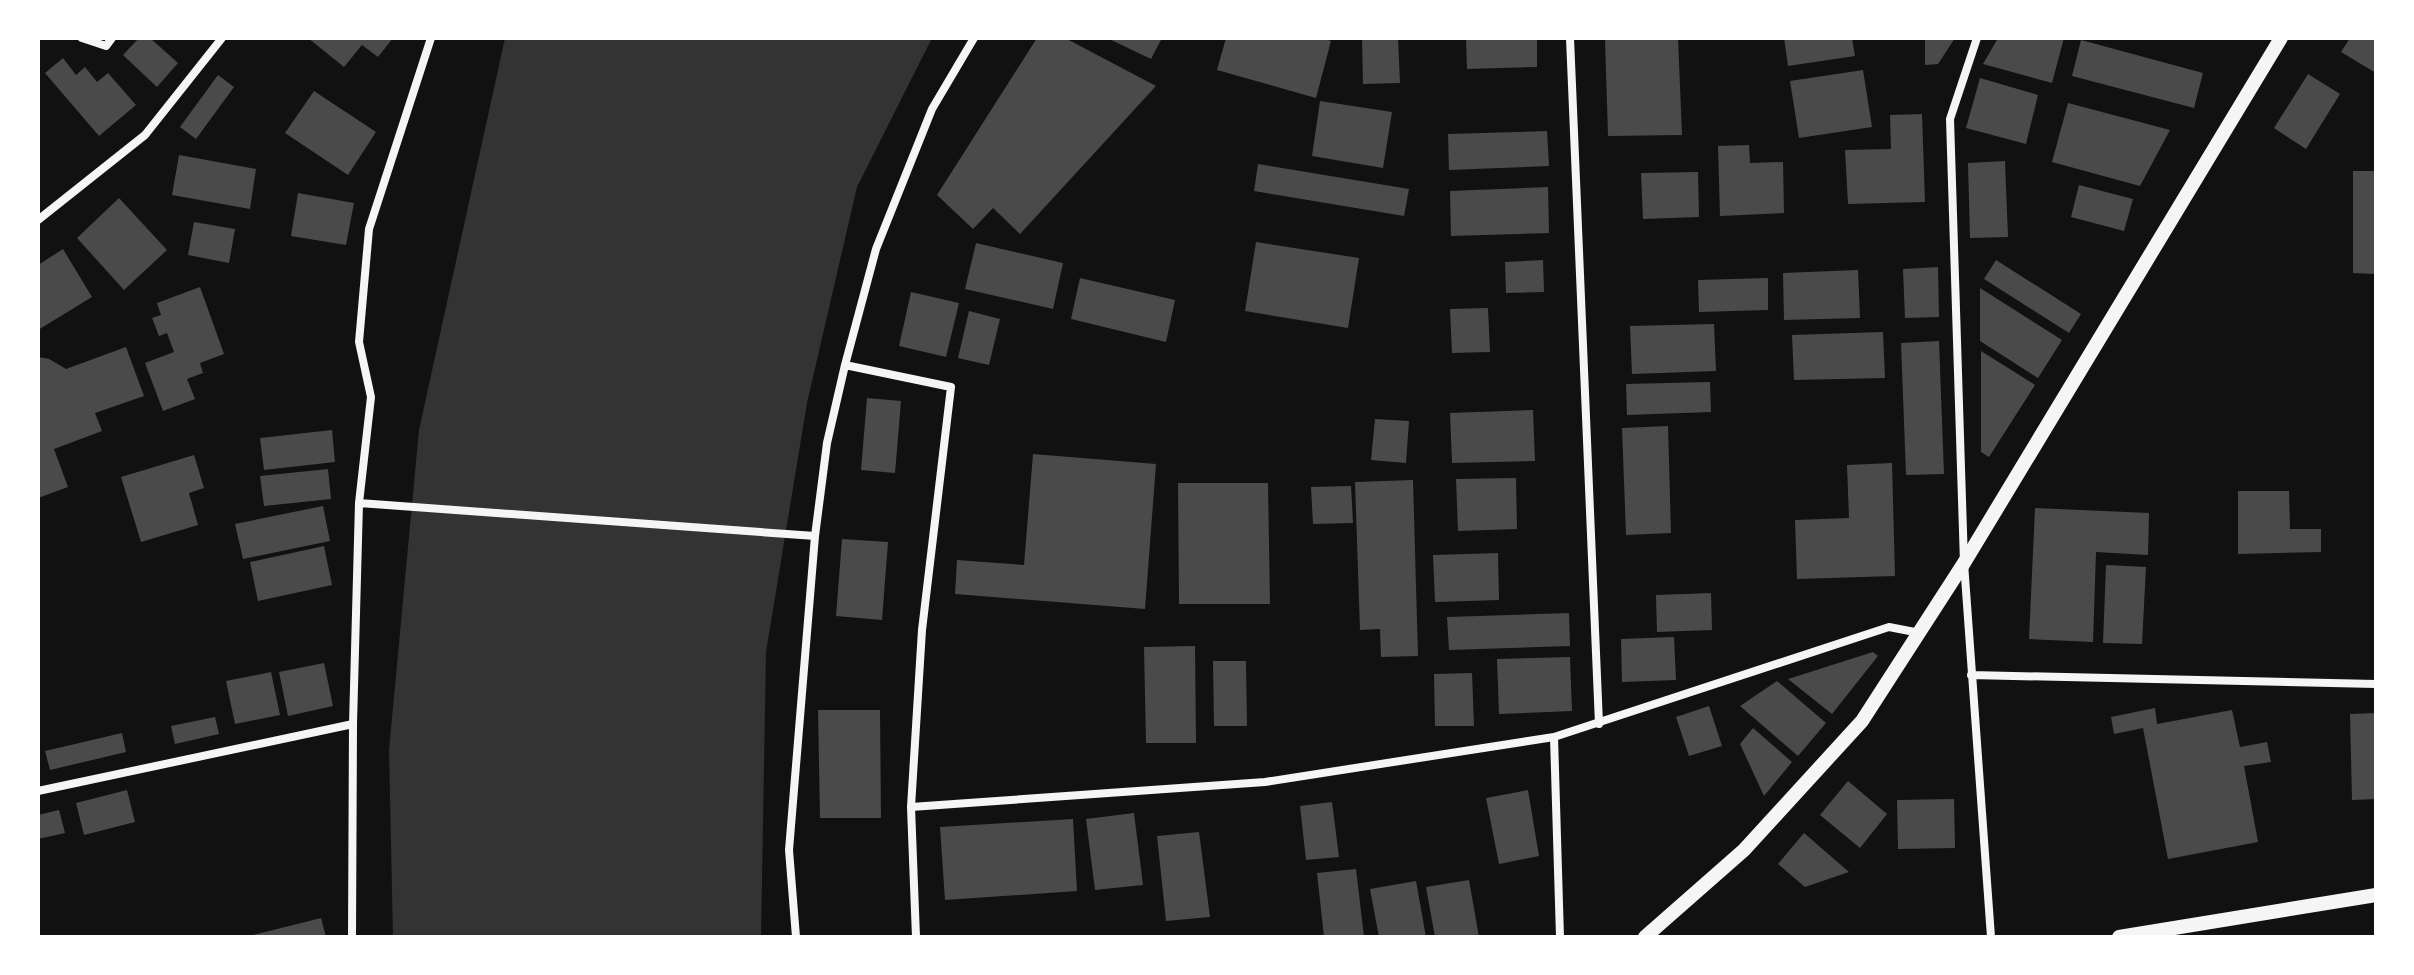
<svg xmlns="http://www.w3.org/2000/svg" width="2414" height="975" viewBox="0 0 2414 975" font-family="Spectral,serif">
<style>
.water{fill:#333}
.building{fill:#4a4a4a}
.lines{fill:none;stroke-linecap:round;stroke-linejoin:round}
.minor{stroke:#f5f5f5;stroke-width:8}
.tertiary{stroke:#f5f5f5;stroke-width:14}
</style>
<rect width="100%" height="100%" fill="#111"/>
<path class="water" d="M505 38H932L857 187 807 403 766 652 761 937H393L389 750 419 430Z"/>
<path class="building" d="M139 38H150L178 63 157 87 123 55Z
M308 38H393L378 57 362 45 344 67Z
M1037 38H1065L1156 86 1020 234 993 208 973 229 937 195Z
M1107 38H1162L1151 59Z
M1226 38H1322L1331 41 1316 98 1217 70Z
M1362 38H1398L1400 83 1363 84Z
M1466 38H1537V67L1467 69Z
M1678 38 1682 135 1608 136 1605 39Z
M1784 38H1852L1855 56 1788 66Z
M1925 38H1955L1938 64 1925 65Z
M1998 38H2064L2052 83 1983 64Z
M2350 38H2376V73L2341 52Z
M2081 40 2203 73 2194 108 2072 76Z
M63 58 76 75 85 67 97 82 108 73 136 105 99 136 45 73Z
M1863 70 1872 127 1799 138 1790 81Z
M2308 74 2340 94 2306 149 2274 128Z
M218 75 234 87 196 139 180 127Z
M1980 78 2038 95 2026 144 1966 128Z
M314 91 376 132 348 175 285 133Z
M1320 101 1392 112 1383 168 1312 156Z
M2068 103 2170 130 2140 186 2052 162Z
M1922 114 1925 202 1848 204 1845 150 1891 149 1890 115Z
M1547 131 1549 166 1449 170 1448 134Z
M1749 145 1750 163 1783 162 1784 213 1720 216 1718 146Z
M179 155 256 169 250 209 172 195Z
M2005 161 2008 237 1970 238 1968 163Z
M1258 164 1409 189 1404 216 1254 191Z
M2353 171H2376V274L2353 273Z
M1698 172 1699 217 1643 219 1641 173Z
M2079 185 2133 199 2124 231 2071 217Z
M1548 187 1549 233 1451 236 1450 191Z
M298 193 354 203 346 245 291 236Z
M119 198 167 250 124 290 77 238Z
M194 222 235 229 229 263 188 255Z
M1256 242 1359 258 1348 328 1245 311Z
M976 243 1063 263 1053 309 965 289Z
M63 249 92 297 38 330V265Z
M1543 260 1544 292 1506 293 1505 262Z
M1996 260 2081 314 2069 333 1984 279Z
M1938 267 1939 317 1905 318 1903 269Z
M1858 270 1860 318 1784 320 1783 273Z
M1080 278 1175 300 1166 342 1071 319Z
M1768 278V310L1699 312 1698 280Z
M200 287 224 354 200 363 203 373 187 379 195 399 163 411 145 363 174 352 167 333 159 336 152 318 161 315 157 303Z
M1980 288 2062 340 2038 378 1980 341Z
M911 292 959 303 946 357 899 346Z
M1488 308 1490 352 1452 353 1450 309Z
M969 311 1000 319 989 365 958 358Z
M1714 324 1716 371 1632 374 1630 326Z
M1883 332 1885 378 1794 380 1792 335Z
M1939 341 1944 474 1906 475 1901 343Z
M126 347 144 396 95 413 102 431 54 449 68 487 38 498V357L49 359 66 369Z
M1981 351 2035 385 1989 457 1981 452Z
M1710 382 1711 412 1627 415 1626 384Z
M867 398 901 401 895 473 861 470Z
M1533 410 1535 461 1452 463 1450 413Z
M1375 419 1409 421 1406 463 1371 460Z
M1668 426 1671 533 1626 535 1622 428Z
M332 430 335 462 264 470 260 438Z
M1033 454 1156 464 1145 609 955 594 957 560 1024 565Z
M194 455 204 488 189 493 198 525 141 542 121 477Z
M1892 463 1895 576 1797 579 1795 520 1849 518 1847 465Z
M328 469 331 499 264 506 260 476Z
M1516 478 1517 529 1458 531 1456 479Z
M1413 480 1418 656 1381 657 1380 629 1360 630 1355 482Z
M1178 483H1268L1270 604H1179Z
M1351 486 1353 523 1313 524 1311 487Z
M2238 491H2289L2290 529H2321V552L2238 554Z
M323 506 330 541 243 559 235 524Z
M2035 508 2149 513 2148 555 2096 552 2093 642 2029 639Z
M842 539 888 542 882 620 836 616Z
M324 546 332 585 258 601 250 562Z
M1498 553 1499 600 1435 602 1433 555Z
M2106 565 2146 567 2142 644 2103 643Z
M1711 593 1712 630 1657 632 1656 595Z
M1569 613 1570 646 1449 650 1447 617Z
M1674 637 1676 680 1622 682 1621 639Z
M1195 646 1196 743H1146L1144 647Z
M1873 652 1878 656 1832 714 1788 679Z
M1570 657 1572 711 1499 714 1497 659Z
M1213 661H1246L1247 726H1214Z
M324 663 333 706 288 716 279 672Z
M271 672 280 715 235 724 226 681Z
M1472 673 1474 726H1435L1434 674Z
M1777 681 1826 723 1798 756 1740 706Z
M1709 706 1722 746 1689 756 1676 717Z
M2155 708 2157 724 2232 710 2240 747 2267 742 2271 762 2244 766 2258 842 2168 859 2143 728 2114 734 2111 717Z
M818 710H880L881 818H820Z
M2376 713V799L2352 800 2350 714Z
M215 717 219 734 175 744 171 726Z
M1753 728 1792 762 1764 796 1740 744Z
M122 733 126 752 50 770 45 751Z
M1848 781 1887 814 1860 848 1820 815Z
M127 790 135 822 84 835 76 803Z
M1528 790 1539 856 1499 864 1486 798Z
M1954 799 1955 848 1898 849 1897 800Z
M1332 802 1339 857 1306 860 1300 806Z
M59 810 65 833 38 839V815Z
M1134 813 1143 885 1095 890 1086 819Z
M1073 819 1077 891 945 900 940 827Z
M1199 832 1210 917 1166 921 1157 836Z
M1804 833 1849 872 1805 887 1778 864Z
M1356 869 1364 937H1324L1317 873Z
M1469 880 1479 937H1435L1426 887Z
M1416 881 1426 937H1379L1370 889Z
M321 918 326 937H249V936Z"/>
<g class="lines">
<path class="minor" d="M82 38 106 46 112 38
M1570 38 1599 724
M1977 38 1950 119 1964 563 1991 937
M38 220 145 135 222 38
M845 365 951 387 922 630 911 807 916 937
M359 503 815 536
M1971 675 2376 684
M1554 737 1560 937
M38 791 353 724
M911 807 1265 782 1554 737 1889 627 1920 633
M352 937 353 724 359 503 371 397 359 342 369 229 431 38
M796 937 789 850 815 536 827 443 845 365 876 249 932 109 974 38"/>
<path class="tertiary" d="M1645 937 1744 850 1862 721 1964 563 2281 38
M2119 937 2376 895"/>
</g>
<rect width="2414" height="975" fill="none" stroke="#ffffff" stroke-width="80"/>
</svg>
